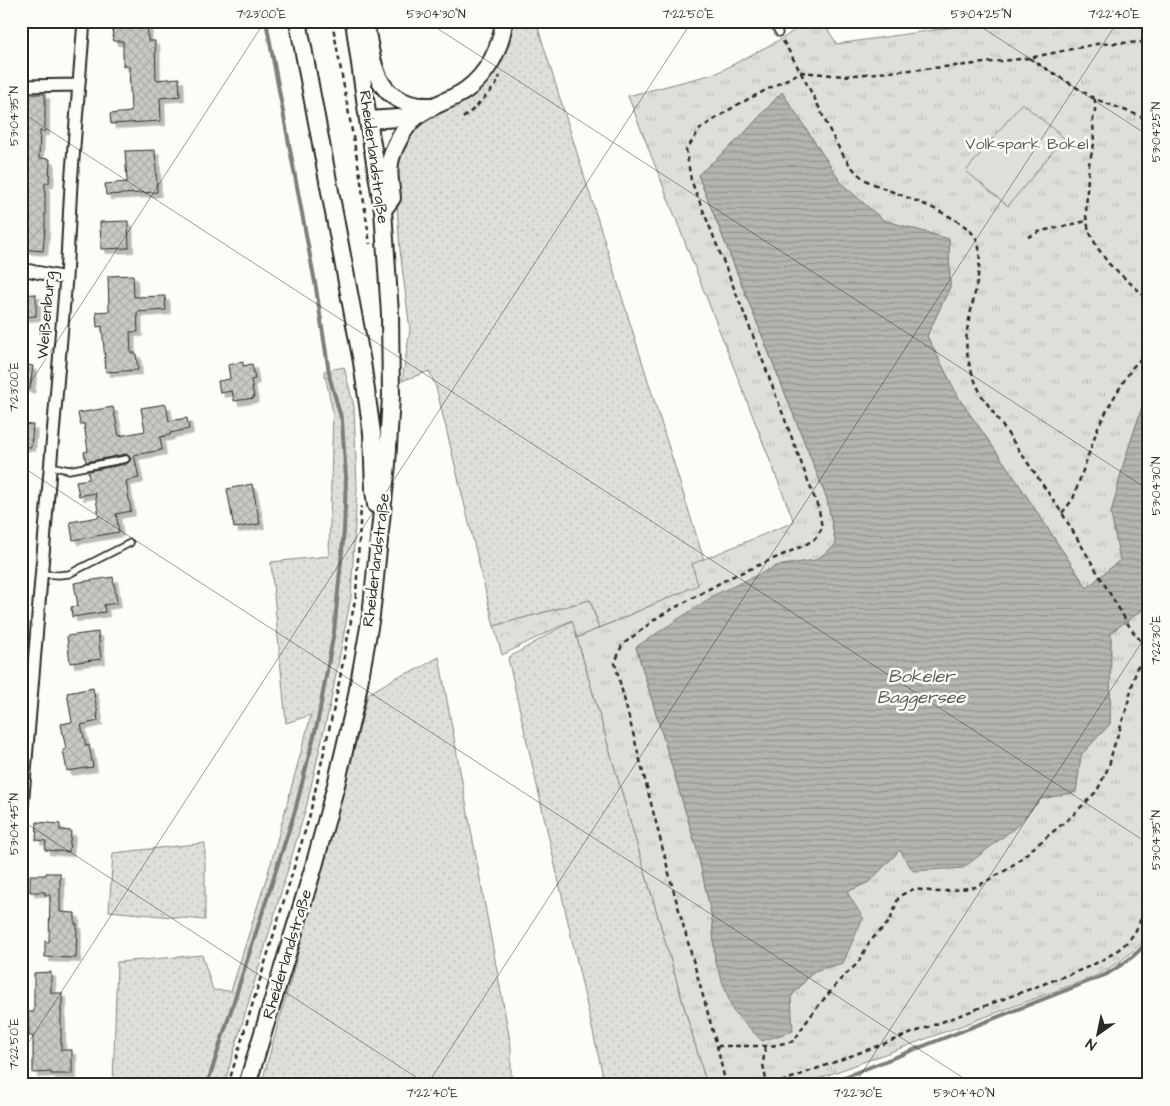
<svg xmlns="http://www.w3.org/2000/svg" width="1170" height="1106" viewBox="0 0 1170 1106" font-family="'Architects Daughter',sans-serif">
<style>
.grass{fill:url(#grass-dots);stroke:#858482}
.forest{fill:url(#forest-crowns);stroke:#858482}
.park{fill:url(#park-tufts);stroke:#858482}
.pitch{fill:#dfdeda;stroke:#858482}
.water{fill:url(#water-rules);stroke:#7e7d7b}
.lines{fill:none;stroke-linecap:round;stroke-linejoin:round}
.stream{stroke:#7e7d7b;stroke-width:4}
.building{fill:url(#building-cross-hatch);stroke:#2b2b2b;filter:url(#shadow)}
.lane-casing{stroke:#2b2b2b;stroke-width:9}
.street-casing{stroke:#2b2b2b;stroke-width:15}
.secondary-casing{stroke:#2b2b2b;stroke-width:20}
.path{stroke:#2b2b2b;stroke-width:2.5;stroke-dasharray:5 4;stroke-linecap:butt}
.lane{stroke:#fdfcf7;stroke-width:5.5}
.street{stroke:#fdfcf7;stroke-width:11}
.secondary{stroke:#fdfcf7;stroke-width:16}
.ticks{fill:none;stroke:#2b2b2b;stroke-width:1;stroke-opacity:0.45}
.labels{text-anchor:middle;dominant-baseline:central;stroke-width:5;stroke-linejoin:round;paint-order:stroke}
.park-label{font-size:16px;fill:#585857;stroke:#fdfcf7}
.street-label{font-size:16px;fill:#2b2b2b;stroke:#fdfcf7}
.water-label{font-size:18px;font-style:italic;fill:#5b5b5a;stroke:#fdfcf7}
.neatline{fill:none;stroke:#2b2b2b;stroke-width:2}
.ticks-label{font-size:12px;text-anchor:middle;fill:#2b2b2b}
</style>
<defs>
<pattern id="grass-dots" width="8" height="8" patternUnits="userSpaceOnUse" patternTransform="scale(1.25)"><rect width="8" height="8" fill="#dfdeda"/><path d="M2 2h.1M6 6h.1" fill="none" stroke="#c0bfbb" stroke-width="1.8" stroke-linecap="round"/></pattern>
<pattern id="forest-crowns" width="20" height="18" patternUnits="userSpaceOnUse" patternTransform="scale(1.25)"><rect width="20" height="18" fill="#dfdeda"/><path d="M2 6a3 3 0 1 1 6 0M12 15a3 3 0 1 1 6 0" fill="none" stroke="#c0bfbb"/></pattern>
<pattern id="park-tufts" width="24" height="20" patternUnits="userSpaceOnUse" patternTransform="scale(1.25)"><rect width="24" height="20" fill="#dfdeda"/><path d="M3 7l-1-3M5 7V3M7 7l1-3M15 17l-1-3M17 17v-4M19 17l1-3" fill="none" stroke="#c0bfbb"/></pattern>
<pattern id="water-rules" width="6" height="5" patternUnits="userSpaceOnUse" patternTransform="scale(1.25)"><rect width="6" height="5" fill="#b5b4b1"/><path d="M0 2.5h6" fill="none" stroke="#939390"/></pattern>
<pattern id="building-cross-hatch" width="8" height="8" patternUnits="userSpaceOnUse" patternTransform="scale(1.25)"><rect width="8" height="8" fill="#c9c8c4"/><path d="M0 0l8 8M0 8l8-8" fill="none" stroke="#adaca9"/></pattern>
<filter id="shadow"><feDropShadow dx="4.5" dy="4.5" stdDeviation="0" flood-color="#0004"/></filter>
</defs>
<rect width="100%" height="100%" fill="#fdfcf7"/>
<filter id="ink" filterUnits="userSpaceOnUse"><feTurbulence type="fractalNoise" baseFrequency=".02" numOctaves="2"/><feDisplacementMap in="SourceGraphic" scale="10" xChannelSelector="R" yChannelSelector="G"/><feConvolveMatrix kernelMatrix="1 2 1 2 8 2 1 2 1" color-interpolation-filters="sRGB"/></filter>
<g filter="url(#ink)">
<path class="grass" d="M511 21H536L539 31 704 560 692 565 699 585 599 628 590 600 494 626 436 387 429 371 402 381 410 330 400 250 395 177 396 165 405 143 417 127 470 97Z
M344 367 354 407 357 488 351 597 331 700 306 808 224 1085H113L117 962 202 955 213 990 231 991 271 863 311 715 286 723 271 562 329 556 333 412 324 371Z
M573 620 577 638 707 1085H605L508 658Z
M439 657 511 1046V1085H261L343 794 368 694 395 678 418 669Z
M205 843V920L109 911 113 853Z"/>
<path class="forest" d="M590 600 599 628 577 638 572 620 502 655 494 626Z"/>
<path class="park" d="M806 21H822L837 44 975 24 999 21H1149V392L1146 395 1124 462 1111 513 1120 560 1087 588 1012 474 960 400 927 336 950 287 949 239 883 220 842 184 782 92 740 138 698 175 827 499 836 545 816 560 777 566 636 647 697 850 712 918 715 962 791 997 814 971 843 963 846 892 869 882 900 850 1016 827 1041 799 1076 792 1081 755 1110 724 1111 632 1146 608 1149 613V929L1144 941 1122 960 1096 976 801 1085H707L577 638 698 585 692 564 794 522 628 96 717 73 785 37Z"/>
<path class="pitch" d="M1022 103 1064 138 1008 206 966 171Z"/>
<path class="water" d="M782 92 842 184 883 220 949 239 950 287 927 336 960 400 1012 474 1087 588 1120 560 1111 514 1124 462 1146 395 1149 392V613L1145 608 1111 632 1110 724 1081 755 1076 792 1041 799 1016 827 963 868 913 871 900 850 869 882 847 892 863 918 843 963 814 971 791 996 793 1031 762 1041 733 1011 715 961 712 918 697 850 636 647 716 594 777 566 816 560 836 545 827 499 739 277 698 175 740 138Z"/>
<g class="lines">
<path class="stream" d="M207 1085 295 811 318 720 334 632 344 531 346 478 342 421 330 379 316 288 266 21
M824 1085 1105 975C1121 965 1139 955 1149 938"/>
</g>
<path class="building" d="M112 21H147L148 41H155L156 80 179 78 180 96 160 98 161 121 111 124 110 114 131 112 129 66H123V41H113Z
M30 94H45V131H40L39 158 50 159 49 183H45V230L43 251 21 249V100H30Z
M155 150 157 192 106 195 105 184 127 182 125 151Z
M128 221 129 248 101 249 100 222Z
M133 275 134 297 165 296 166 310 137 312 138 332H130L131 353H136L138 370 106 372 102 326 97 327 96 312 109 311 108 276Z
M36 294V316L21 317V295Z
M243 362V366L252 364 255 379 251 380 254 398 234 401 232 391 220 393 218 381 230 379 228 365Z
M21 364 33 366 30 389 21 387Z
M166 404 169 421 187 418 189 429 170 433V435L160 437 162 450 134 455 139 478 126 481 131 511 116 514 119 532 73 540 70 522 99 517 95 493 79 496 76 481 89 479 88 471 127 464 129 462 131 459 129 456 126 454 86 462 84 452 88 451 84 424H80L78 413 113 407 119 436 145 431 141 408Z
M21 424 33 425 31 447 21 446Z
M252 484 260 524 234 528 227 489Z
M113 577 117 603 104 605 105 612 72 617 71 607 78 606 74 583Z
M98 632 101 659 70 663 67 636Z
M93 688 98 715H97L98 721 81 725 86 746 89 745 93 767 67 771 63 750 66 749 61 724 72 722 67 693Z
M37 822 60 824V830L71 831 69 852 45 850 46 841 36 840Z
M46 873H60V912L75 913V924H77L76 958 45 957V941L49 942 50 895H45V892H30V875H46Z
M51 972V993H62V1004H61V1050H72V1074H51V1072L33 1073V1036H29L28 1012H34V973Z"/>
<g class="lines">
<defs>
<path id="lane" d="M772 21 779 33
M50 466 69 470 126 459
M41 574 59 575 69 574 130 543"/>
<path id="street" d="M21 86 78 85
M21 269 66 278
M21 820 66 278 71 184 84 21"/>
<path id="secondary" d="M298 21 362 362 372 433 374 490 376 505
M365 21C372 56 372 97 415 105 421 106 428 106 434 106
M368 120 415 117
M383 210 392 198C391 187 388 174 390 163 392 150 405 125 416 117 429 105 451 101 466 90 488 74 501 48 504 21
M247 1085 314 866 336 785 356 700 371 616 387 464 391 396 390 314 383 210 368 120 354 21"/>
</defs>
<use href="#lane" class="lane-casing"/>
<use href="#street" class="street-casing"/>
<use href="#secondary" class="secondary-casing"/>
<path class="path" d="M332 21 360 175 370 244
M783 41C795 61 805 81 816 101 827 124 844 167 866 180 871 184 878 185 883 188 908 198 962 216 976 238 987 258 970 308 967 331 964 355 972 376 982 396L1062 513 1131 629 1149 651
M1029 58 1095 99 1140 116 1149 121
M1095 99V111L1093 119 1094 144 1089 164 1087 190 1086 216 1089 231 1097 247 1109 264 1149 300
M463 118 476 107 496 85 500 76
M1028 237 1041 231 1087 221
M1062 513 1073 499 1098 427 1113 399 1132 368 1149 350
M717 1046H771L794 1041 804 1025 819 1005 840 980 858 963 870 941 890 921 899 896 914 889 938 892 976 887 1008 869 1072 816 1097 791 1109 766 1113 749 1125 714 1137 667 1149 665
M765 1047 763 1064 767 1085
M228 1085 309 818 335 703 356 595 361 506
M726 1085 717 1046 672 885 615 663 622 645 658 617 729 578 803 546 815 539 822 528 819 510 761 356 691 180 686 150 701 128 737 105 801 72 844 76 966 65 1029 58 1096 44 1149 42
M773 1085 1081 970C1100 962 1128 948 1137 928 1144 913 1147 898 1149 882"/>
<use href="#lane" class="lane"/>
<use href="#street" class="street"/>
<use href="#secondary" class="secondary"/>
</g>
</g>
<path class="ticks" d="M426 21 1149 490M972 21 1149 136M21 112 1149 844M21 397 265 21M21 466 974 1085M21 820 428 1085M21 1054 692 21M427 1085 1118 21M854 1085 1149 631"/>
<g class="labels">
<g class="park-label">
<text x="1027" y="144">Volkspark Bokel</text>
</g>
<g class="street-label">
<text transform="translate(374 157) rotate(82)">Rheiderlandstraße</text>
<text transform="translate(46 315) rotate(-85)">Weißenburg</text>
<text transform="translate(376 560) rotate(-83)">Rheiderlandstraße</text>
<text transform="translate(287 954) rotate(-73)">Rheiderlandstraße</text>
</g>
<g class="water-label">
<text x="921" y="676">Bokeler<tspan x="921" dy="21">Baggersee</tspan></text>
</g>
</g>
<rect width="1170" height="1106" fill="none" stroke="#fdfcf7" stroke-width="55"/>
<g transform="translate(1098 1034) rotate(213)" stroke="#fdfcf7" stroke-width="4" paint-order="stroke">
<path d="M0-4L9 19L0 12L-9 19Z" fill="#2b2b2b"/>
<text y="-8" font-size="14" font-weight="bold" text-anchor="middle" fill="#2b2b2b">N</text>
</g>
<rect x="28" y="28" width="1114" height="1050" class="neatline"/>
<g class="ticks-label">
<text x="261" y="18">7°23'00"E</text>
<text x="436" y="18">53°04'30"N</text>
<text x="688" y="18">7°22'50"E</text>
<text x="981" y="18">53°04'25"N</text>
<text x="1114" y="18">7°22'40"E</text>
<text transform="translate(14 116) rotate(-90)" y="4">53°04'35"N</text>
<text transform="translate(1156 132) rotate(-90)" y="4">53°04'25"N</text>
<text transform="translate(14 387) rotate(-90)" y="4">7°23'00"E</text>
<text transform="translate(1156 486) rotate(-90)" y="4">53°04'30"N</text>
<text transform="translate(1156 640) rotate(-90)" y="4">7°22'30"E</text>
<text transform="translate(14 824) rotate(-90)" y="4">53°04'45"N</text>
<text transform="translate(1156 840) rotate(-90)" y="4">53°04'35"N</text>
<text transform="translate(14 1044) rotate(-90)" y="4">7°22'50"E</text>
<text x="432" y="1097">7°22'40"E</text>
<text x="858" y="1097">7°22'30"E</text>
<text x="964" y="1097">53°04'40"N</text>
</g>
</svg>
